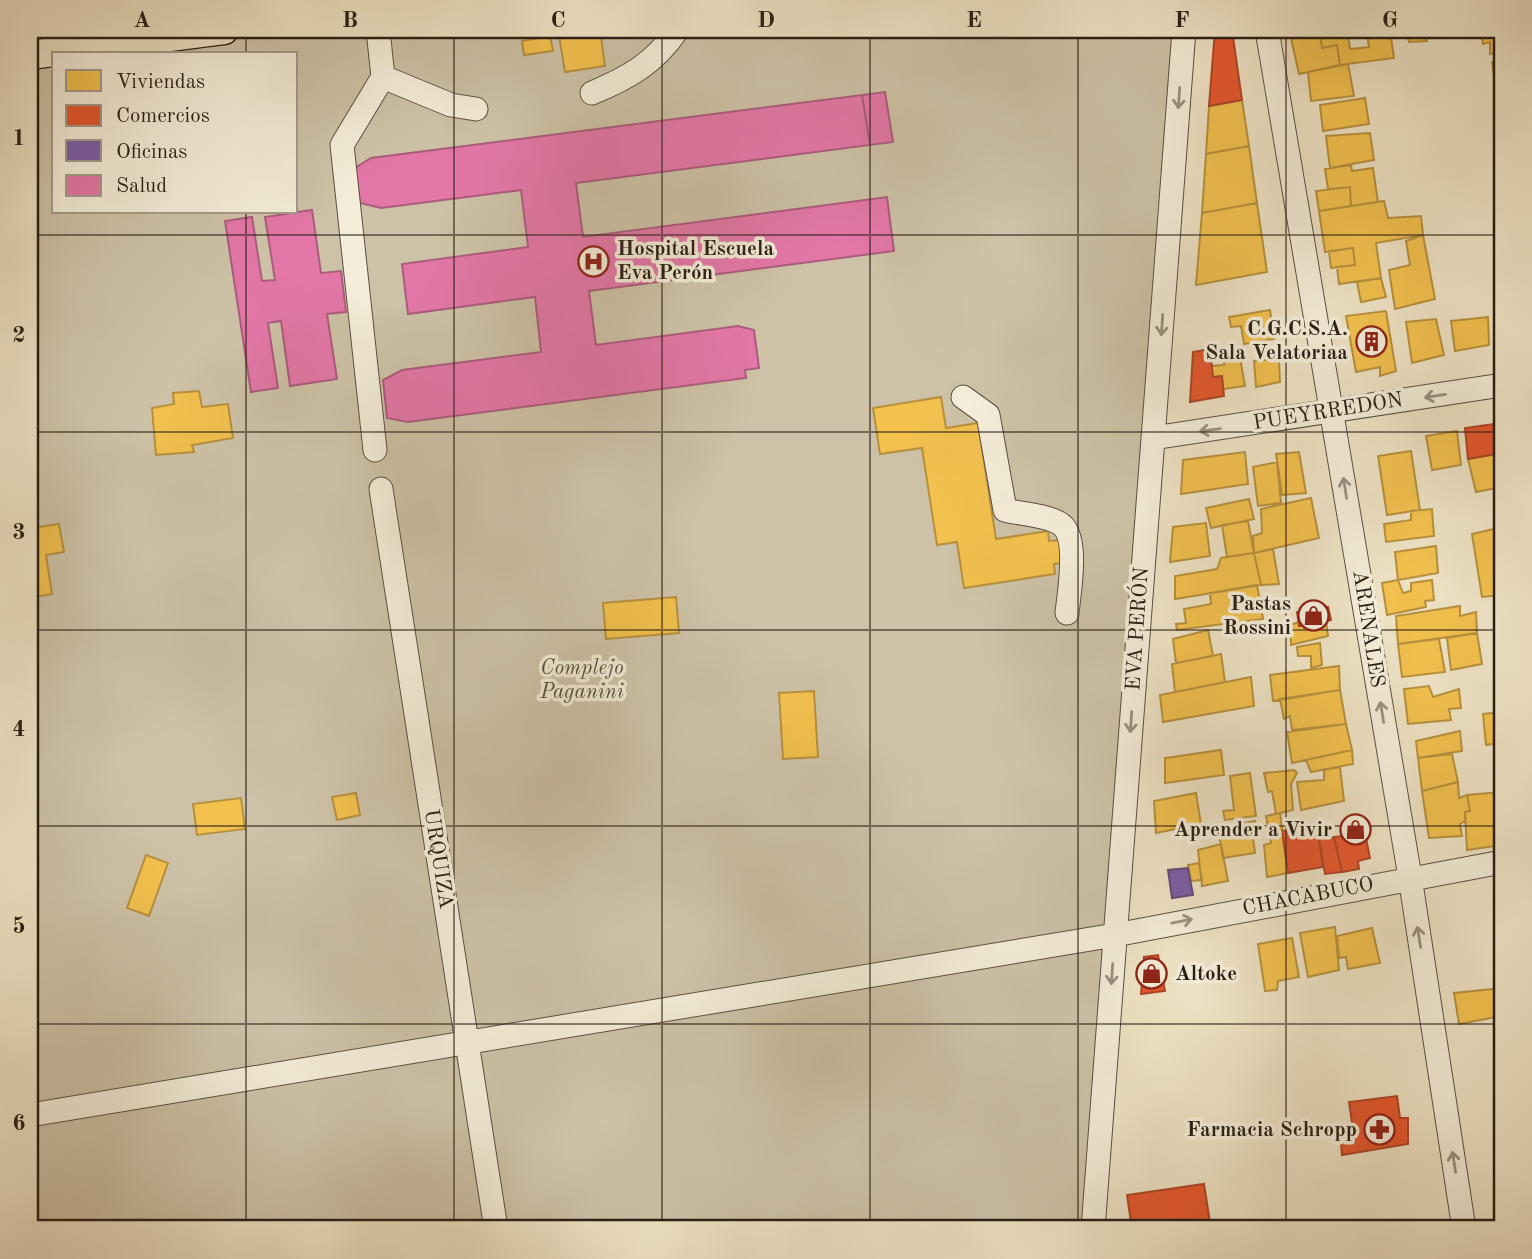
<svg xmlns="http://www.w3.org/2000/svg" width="1532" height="1259" viewBox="0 0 1532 1259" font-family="'Old Standard TT',serif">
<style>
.green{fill:#cdc2a7;stroke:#7b705e;stroke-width:2;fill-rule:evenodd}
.homes{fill:#f2c14e;stroke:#b6903d;stroke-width:2}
.shops{fill:#e4572e;stroke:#ac4626;stroke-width:2}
.offices{fill:#7b5ea7;stroke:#624b7b;stroke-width:2}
.health{fill:#e377a8;stroke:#ab5c7c;stroke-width:2}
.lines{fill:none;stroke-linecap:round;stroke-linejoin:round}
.minor-casing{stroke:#5a4f41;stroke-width:25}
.major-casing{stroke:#291e15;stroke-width:31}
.minor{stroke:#f4edd9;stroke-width:23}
.major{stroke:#eee3c5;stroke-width:28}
.oneway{stroke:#999081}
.grid{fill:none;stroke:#291e15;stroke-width:2;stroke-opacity:0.55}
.labels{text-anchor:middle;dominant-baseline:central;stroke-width:7;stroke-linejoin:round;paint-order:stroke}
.poi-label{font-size:21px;font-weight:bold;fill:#291e15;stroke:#f4edd9;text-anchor:end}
.street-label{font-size:21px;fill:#291e15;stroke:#f4edd9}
.park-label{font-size:21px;font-style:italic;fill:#5a4f41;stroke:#f4edd9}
.neatline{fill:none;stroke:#291e15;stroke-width:2.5}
.grid-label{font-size:23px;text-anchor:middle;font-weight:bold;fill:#291e15}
</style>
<rect width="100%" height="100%" fill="#eee3c5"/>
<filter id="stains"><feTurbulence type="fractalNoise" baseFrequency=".00286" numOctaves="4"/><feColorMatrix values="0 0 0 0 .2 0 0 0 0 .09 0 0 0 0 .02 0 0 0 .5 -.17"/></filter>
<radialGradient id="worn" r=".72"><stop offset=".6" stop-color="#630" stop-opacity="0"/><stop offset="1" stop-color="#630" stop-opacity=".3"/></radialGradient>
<path class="green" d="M224 30H1184L1093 1229H30V55ZM54 54H296V212H54Z"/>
<path class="homes" d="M600 30 605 66 565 72 559 36Z
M1290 30H1349L1291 38Z
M1347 30 1350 49 1369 47 1367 34 1390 30 1394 58 1340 65 1337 45 1322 48 1320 34Z
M1406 30H1426L1427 41 1409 42Z
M1481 30H1502V52L1490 54V42L1483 44Z
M1320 34 1322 48 1337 45 1340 65 1299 74 1291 38Z
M550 36 553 51 524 55 522 41Z
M1502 52V96L1497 97 1492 62 1498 59 1497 53Z
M1348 64 1354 96 1311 101 1308 72Z
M1502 96V142L1497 97Z
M1365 98 1369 124 1323 131 1320 105Z
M1242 100 1249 146 1206 154 1209 106Z
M1370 133 1374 160 1330 168 1326 136Z
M1249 146 1257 203 1202 213 1206 154Z
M1351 165 1352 171 1373 168 1378 202 1351 206 1350 187 1328 189 1325 169Z
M1350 187 1351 206 1319 211 1316 191Z
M1384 201 1388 218 1421 216 1423 235 1376 243 1381 278 1339 284 1337 267 1355 265 1353 248 1325 252 1319 211Z
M1257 203 1267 272 1196 285 1202 213Z
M1423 235 1435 299 1395 309 1389 270 1410 265 1406 241Z
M1353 248 1355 265 1331 268 1329 251Z
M1381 278 1386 297 1361 302 1357 282Z
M1270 310 1274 339 1244 344 1241 326 1231 327 1229 317Z
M1386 311 1396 371 1380 376V367L1356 372 1346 316Z
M1488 317 1489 345 1455 351 1451 321Z
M1436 319 1444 355 1412 363 1406 322Z
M1239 352 1245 386 1223 389 1222 376 1213 377 1211 366 1224 365 1225 357Z
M1279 359 1280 382 1256 387 1254 361Z
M199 391 202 407 228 404 233 438 192 445 194 452 156 455 152 408 174 404 173 393Z
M941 397 946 428 978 423 996 539 1048 531 1049 541 1059 540 1063 563 1054 564 1055 574 964 588 957 542 937 545 922 448 880 454 873 408Z
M1457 431 1461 465 1432 470 1426 436Z
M1411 451 1420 510 1387 515 1378 456Z
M1245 452 1248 484 1181 494 1183 460Z
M1299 452 1306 493 1282 495 1276 454Z
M1502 453V487L1476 492 1468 459Z
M1277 462 1281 503 1258 506 1253 467Z
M1311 498 1319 538 1254 553 1253 536 1262 533 1261 509Z
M1249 499 1254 519 1211 528 1206 508Z
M1432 509 1434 536 1386 542 1384 524 1411 520V511Z
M37 520 38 527 59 524 64 552 46 555 52 594 30 598V521Z
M1248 521 1254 553 1227 557 1222 525Z
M1206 523 1210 556 1170 562 1173 527Z
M1502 527 1501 595 1482 597 1472 534Z
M1436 546 1438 573 1398 580 1395 552Z
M1273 549 1279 584 1261 585 1254 553Z
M1254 553 1261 585 1175 599V576L1217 569 1221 558Z
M1398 580 1403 593 1411 591V583L1432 580 1434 600 1425 601 1426 607 1387 615 1382 583Z
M1257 585 1263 619 1177 630 1176 624 1186 623 1184 609 1211 604 1210 593Z
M676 597 679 633 606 639 603 603Z
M1460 606V616L1476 612 1477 633 1398 644 1396 616Z
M1326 621 1328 636 1291 645 1290 625 1299 622V626Z
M1208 630 1213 656 1176 663 1173 639Z
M1477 633 1482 664 1451 670 1447 638Z
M1439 639 1445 672 1402 677 1398 644Z
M1320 643 1322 665 1311 668V656H1298L1297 647Z
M1221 654 1225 682 1175 692 1172 664Z
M1339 666 1340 690 1273 701 1270 675Z
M1251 677 1254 706 1163 722 1160 695Z
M1429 686 1433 697 1459 689 1461 708 1449 709 1451 720 1408 724 1404 689Z
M1340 690 1346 724 1292 730 1290 716 1284 719 1280 699Z
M814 691 818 757 783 759 779 693Z
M1502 712V743L1486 745 1483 714Z
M1346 724 1352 750 1292 763 1287 732Z
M1460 731 1462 751 1418 758 1416 741Z
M1221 750 1224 775 1165 783V758Z
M1352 750 1353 764 1311 772 1306 760Z
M1452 754 1458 782 1422 791 1418 758Z
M1340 767 1344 801 1301 810 1297 782 1324 780V770Z
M1294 770 1297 773 1291 784 1293 810 1276 814 1272 791 1268 792 1264 773Z
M1250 773 1256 816 1225 820 1223 811 1234 810 1230 776Z
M1458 782 1459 798 1467 795 1470 811 1465 812V821L1460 824 1462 836 1429 838 1422 791Z
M1501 792 1502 845 1467 850 1465 812 1470 811 1467 795Z
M356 793 360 815 337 820 332 797Z
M1196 793 1201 824 1156 833 1154 801Z
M241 798 245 829 197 835 193 804Z
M1280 813 1288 873 1267 877 1264 845 1271 843 1266 816Z
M1255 821 1256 829 1252 830 1255 853 1223 858 1218 828Z
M1221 844 1228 881 1202 886 1198 850Z
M146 855 168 863 149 916 127 908Z
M1199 863 1202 880 1191 881 1188 865Z
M1335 927 1339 970 1308 977 1300 933Z
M1372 928 1380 963 1348 969 1346 957 1339 958 1337 936Z
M1292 938 1299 977 1278 981 1277 990 1265 991 1258 944Z
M1502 988V1016L1459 1024 1454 993Z"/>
<path class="shops" d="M1215 30H1232L1242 100 1209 106Z
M1210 349 1213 377 1222 376 1224 396 1190 402 1193 352Z
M1502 423V453L1468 459 1465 428Z
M1328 607 1331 620 1299 626 1297 612Z
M1317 826 1323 867 1288 873 1282 831Z
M1365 833 1370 858 1358 861 1359 869 1342 872 1334 837Z
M1334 837 1342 872 1325 874 1319 839Z
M1158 955 1165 991 1141 994 1144 957Z
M1397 1096 1400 1118H1408V1144L1342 1155 1341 1143H1355L1349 1102Z
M1204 1184 1211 1229H1132L1127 1195Z"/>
<path class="offices" d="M1188 868 1193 895 1172 898 1168 870Z"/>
<path class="health" d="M885 92 893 142 870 145 862 95Z
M862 95 870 145 576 183 583 237 887 197 894 251 589 291 596 345 738 326 754 330 759 368 745 370 746 378 408 422 387 418 383 380 402 370 541 352 535 297 408 314 402 264 528 247 521 190 381 208 360 203 355 168 371 158Z
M312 210 321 273 341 271 346 312 327 314 337 379 290 386 281 321 268 323 278 388 251 392 225 221 252 217 262 281 275 280 265 217Z"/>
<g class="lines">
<defs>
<path id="minor" d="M378 30 383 77 451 105 476 109
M1267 30 1410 877 1464 1229
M592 93C628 78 655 63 677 30
M963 397 988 415 1005 510C1021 514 1045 515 1059 523 1080 534 1069 593 1067 613
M1153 438 1502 385
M375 450 342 145 383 77
M381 489 496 1229
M30 1115 1115 935 1502 862
M1093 1229 1184 30"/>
<path id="major" d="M30 55 224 30"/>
</defs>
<use href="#minor" class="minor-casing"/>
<use href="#major" class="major-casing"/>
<use href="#minor" class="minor"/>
<use href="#major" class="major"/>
</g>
<defs><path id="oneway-shaft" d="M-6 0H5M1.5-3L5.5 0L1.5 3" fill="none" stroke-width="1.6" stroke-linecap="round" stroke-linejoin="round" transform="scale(1.75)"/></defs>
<g class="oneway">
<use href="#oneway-shaft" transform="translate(1179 98) rotate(94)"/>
<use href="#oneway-shaft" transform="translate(1162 325) rotate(94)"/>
<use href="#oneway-shaft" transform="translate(1435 396) rotate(171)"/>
<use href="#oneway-shaft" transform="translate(1210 430) rotate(172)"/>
<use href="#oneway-shaft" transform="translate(1345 488) rotate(-99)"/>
<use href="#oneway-shaft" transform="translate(1382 712) rotate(-99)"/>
<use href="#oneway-shaft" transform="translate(1131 722) rotate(94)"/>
<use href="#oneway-shaft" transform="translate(1182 921) rotate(-11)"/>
<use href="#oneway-shaft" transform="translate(1419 937) rotate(-99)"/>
<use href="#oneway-shaft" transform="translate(1112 974) rotate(94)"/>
<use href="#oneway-shaft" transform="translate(1454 1162) rotate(-99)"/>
</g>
<path class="grid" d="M246 30V54M454 30V1229M662 30V1229M870 30V1229M1078 30V1229M1286 30V1229M246 212V1229M30 235H1502M30 432H1502M30 630H1502M30 826H1502M30 1024H1502"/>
<defs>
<symbol id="hospital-ring" viewBox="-11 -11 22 22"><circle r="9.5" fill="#f4edd9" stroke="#8f2418" stroke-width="1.5"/><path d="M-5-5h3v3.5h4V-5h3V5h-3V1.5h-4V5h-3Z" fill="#8f2418"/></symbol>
<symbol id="building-ring" viewBox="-11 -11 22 22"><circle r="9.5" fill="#f4edd9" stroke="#8f2418" stroke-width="1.5"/><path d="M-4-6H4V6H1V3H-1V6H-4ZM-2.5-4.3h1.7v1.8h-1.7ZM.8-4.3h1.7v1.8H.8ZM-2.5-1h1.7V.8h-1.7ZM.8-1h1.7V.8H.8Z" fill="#8f2418"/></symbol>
<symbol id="shop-ring" viewBox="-11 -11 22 22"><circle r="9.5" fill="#f4edd9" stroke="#8f2418" stroke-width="1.5"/><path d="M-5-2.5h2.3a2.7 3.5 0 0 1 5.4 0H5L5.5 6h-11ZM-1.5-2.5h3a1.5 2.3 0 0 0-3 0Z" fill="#8f2418"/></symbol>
<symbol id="pharmacy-ring" viewBox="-11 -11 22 22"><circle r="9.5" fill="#f4edd9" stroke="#8f2418" stroke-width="1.5"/><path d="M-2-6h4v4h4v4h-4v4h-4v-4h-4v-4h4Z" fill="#8f2418"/></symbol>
</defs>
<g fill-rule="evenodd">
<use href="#hospital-ring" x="576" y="244" width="35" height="35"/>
<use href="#building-ring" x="1354" y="324" width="35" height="35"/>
<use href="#shop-ring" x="1296" y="598" width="35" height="35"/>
<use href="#shop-ring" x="1338" y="812" width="35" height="35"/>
<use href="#shop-ring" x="1134" y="956" width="35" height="35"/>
<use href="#pharmacy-ring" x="1362" y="1112" width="35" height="35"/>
</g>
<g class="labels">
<g class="poi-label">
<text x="617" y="249" text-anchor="start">Hospital Escuela<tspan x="617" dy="24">Eva Perón</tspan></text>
<text x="1348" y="329">C.G.C.S.A.<tspan x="1348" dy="24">Sala Velatoriaa</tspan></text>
<text x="1291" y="604">Pastas<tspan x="1291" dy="24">Rossini</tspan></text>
<text x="1332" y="830">Aprender a Vivir</text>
<text x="1175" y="974" text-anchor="start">Altoke</text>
<text x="1357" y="1130">Farmacia Schropp</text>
</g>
<g class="street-label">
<text transform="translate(1328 412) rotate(-9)">PUEYRREDON</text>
<text transform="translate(1138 629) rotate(-86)">EVA PERÓN</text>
<text transform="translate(1368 629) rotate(81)">ARENALES</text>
<text transform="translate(438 859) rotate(81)">URQUIZA</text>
<text transform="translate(1308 897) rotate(-11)">CHACABUCO</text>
</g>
<g class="park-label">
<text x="582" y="668">Complejo<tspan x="582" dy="24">Paganini</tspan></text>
</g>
</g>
<rect width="1532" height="1259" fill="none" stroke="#eee3c5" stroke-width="77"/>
<rect x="52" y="52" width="245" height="161" fill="#f4edd9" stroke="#a39a8b" stroke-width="2"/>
<rect x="66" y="70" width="35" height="21" fill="#f2c14e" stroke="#a39a8b" stroke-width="2"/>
<text x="116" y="88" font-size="21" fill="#291e15">Viviendas</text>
<rect x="66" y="105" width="35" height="21" fill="#e4572e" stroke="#a39a8b" stroke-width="2"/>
<text x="116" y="122" font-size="21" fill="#291e15">Comercios</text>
<rect x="66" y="140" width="35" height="21" fill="#7b5ea7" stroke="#a39a8b" stroke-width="2"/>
<text x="116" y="158" font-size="21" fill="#291e15">Oficinas</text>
<rect x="66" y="175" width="35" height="21" fill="#e377a8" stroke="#a39a8b" stroke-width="2"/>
<text x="116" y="192" font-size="21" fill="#291e15">Salud</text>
<rect x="38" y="38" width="1456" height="1182" class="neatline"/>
<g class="grid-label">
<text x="142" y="27">A</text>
<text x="350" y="27">B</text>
<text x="558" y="27">C</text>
<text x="766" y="27">D</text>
<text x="974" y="27">E</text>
<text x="1182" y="27">F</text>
<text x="1390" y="27">G</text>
<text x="19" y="145">1</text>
<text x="19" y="342">2</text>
<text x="19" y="539">3</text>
<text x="19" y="736">4</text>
<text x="19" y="933">5</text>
<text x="19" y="1130">6</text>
</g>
<rect width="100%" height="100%" filter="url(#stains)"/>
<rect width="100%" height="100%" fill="url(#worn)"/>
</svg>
